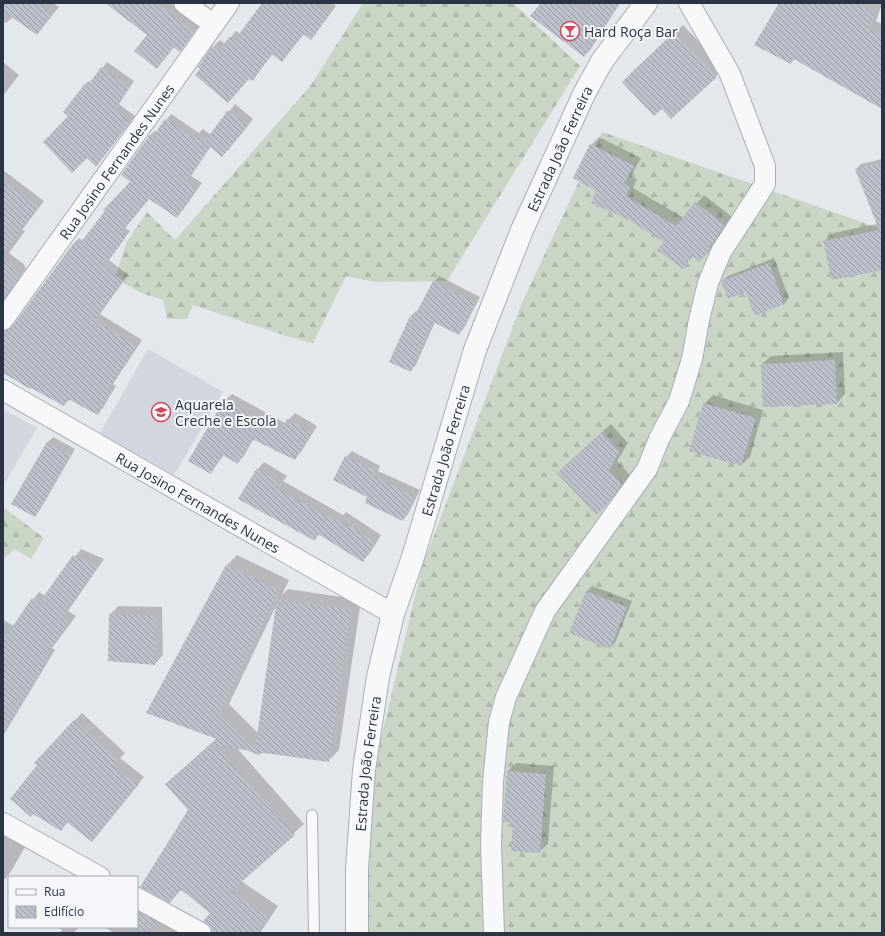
<svg xmlns="http://www.w3.org/2000/svg" width="885" height="936" viewBox="0 0 885 936" font-family="'Open Sans',sans-serif">
<style>
.built{fill:#d2d6de}
.forest{fill:url(#forest-firs)}
.shadow{fill:#0003;fill-rule:evenodd}
.building{fill:url(#building-back-hatch)}
.lines{fill:none;stroke-linecap:round;stroke-linejoin:round}
.service-casing{stroke:#a9aeb7;stroke-width:12}
.minor-casing{stroke:#a9aeb7;stroke-width:22}
.tertiary-casing{stroke:#a9aeb7;stroke-width:24}
.service{stroke:#f7f8fa;stroke-width:10}
.minor{stroke:#f7f8fa;stroke-width:20}
.tertiary{stroke:#f7f8fa;stroke-width:22}
.labels{text-anchor:middle;dominant-baseline:central;stroke-width:4;stroke-linejoin:round;paint-order:stroke}
.poi-label{font-size:14px;fill:#2b3445;stroke:#f4f6f9;text-anchor:start}
.street-label{font-size:14px;fill:#2b3445;stroke:#f4f6f9}
</style>
<defs>
<pattern id="forest-firs" width="22" height="20" patternUnits="userSpaceOnUse"><rect width="22" height="20" fill="#c9d6c5"/><path d="M5 1l3.5 6h-7zM16 11l3.5 6h-7z" fill="#adb8ab"/></pattern>
<pattern id="building-back-hatch" width="6" height="6" patternUnits="userSpaceOnUse"><rect width="6" height="6" fill="#bbc0ca"/><path d="M-1 5l2 2M0 0l6 6M5-1l2 2" fill="none" stroke="#989da6"/></pattern>
</defs>
<rect width="100%" height="100%" fill="#e4e7ec"/>
<path class="built" d="M148 349 223 392 174 475 100 433Z
M3 409 37 428 3 486Z"/>
<path class="forest" d="M363 3H513L580 66 447 281 375 282 346 276 313 343 286 336 193 305 187 319H167L163 300 141 293 115 278 127 241 147 212 175 240 311 85Z
M602 132 882 229V933H367L366 889 376 759 422 567 521 305Z
M3 507 44 538 31 559 15 549 3 559Z"/>
<path class="shadow" d="M3 3H53L59 7 37 34 13 17 6 23 3 21Z
M107 3H171L200 25 180 51 174 47 163 61 149 34Z
M261 3H331L336 6 311 39 304 34 282 61 273 54 252 80 202 69 213 47 220 40 225 44 236 31 240 34 262 4Z
M542 3H620L591 49 584 56Z
M780 3 882 4 876 21 882 24V108L795 58 791 62Z
M683 25 724 68 716 76 631 73Z
M3 62 19 75 3 96Z
M107 62 134 81 119 104 135 116 96 166 69 116 83 86 89 81 91 83Z
M235 104 253 119 228 150 211 146 191 176 202 183 183 210 177 216 150 198 125 228 130 231 109 260 128 275 100 314 142 340 113 384 116 386 103 408 98 414 70 399 64 405 3 372V322L8 326 15 324 73 244 79 238 83 241 132 182 149 136 155 131 157 132 171 114 199 133 203 129 211 135Z
M599 137 641 158 631 176 637 179 633 188 684 218 704 195 732 217 708 252 700 260 693 256 683 267 665 242 598 190 591 145Z
M882 159V210L856 169 861 164Z
M3 170 44 201 22 230 25 231 9 253 25 265 24 266 26 268 3 303Z
M882 223V269L824 241 833 233Z
M774 258 789 298 784 304 756 314 747 290 722 281 728 276Z
M439 276 480 297 464 328 459 334 435 322 416 365 410 370 390 362 411 316 416 311 418 312 434 282Z
M843 352 845 394 837 403 762 364 771 356Z
M232 394 285 423 295 413 317 426 301 452 294 459 254 438 244 456 237 462 224 455 211 472 190 460 225 400Z
M713 395 763 410 750 457 741 465 704 404Z
M611 424 628 443 617 461 630 475 605 506 567 464Z
M53 437 75 449 40 510 35 516 12 503 48 442Z
M352 451 380 466 378 471 420 490 408 514 403 520 346 457Z
M264 462 287 476 283 481 343 515 346 512 381 535 370 553 363 560 320 534 314 539 258 469Z
M81 549 104 559 68 611 76 616 52 648 55 650 3 736V620L14 626 39 592 45 596Z
M237 555 289 580 282 595 288 589 361 600 339 750 328 761 264 752 261 754 236 747 304 824 241 881 278 906 260 933H234L182 889 170 902 189 810 177 774 217 738 148 712 227 565ZM276 606 258 733 229 704Z
M592 586 632 601 615 643 610 648 570 632 587 591Z
M118 606 162 607 163 655 155 664 110 615Z
M82 713 125 753 120 758 144 777 92 841 68 822 61 830 74 721Z
M516 763 554 766 548 844 539 852 514 821H504L508 771Z
M3 835 25 847 10 873 3 881Z
M137 903 183 933H114L104 927H137Z
M57 927H79L74 933H59L62 930Z"/>
<path class="building" d="M3 3H38L53 14 37 35 3 11Z
M105 3H156L194 32 180 52 173 47 157 69 134 51 147 35Z
M262 3H315L330 14 311 40 303 34 282 62 271 54 253 81 249 79 228 103 195 75 200 69 198 67 212 46 219 51 229 37 234 41Z
M541 3H570L582 12 589 3H620L584 57 530 16Z
M779 3H857L875 13 868 29 882 37V109L794 59 791 64 754 45Z
M674 32 717 77 671 119 662 109 654 116 622 82Z
M101 67 129 87 114 109 130 122 96 167 87 158 72 173 43 142 68 116 63 112 83 86 86 88Z
M228 110 248 126 222 157 210 147 186 182 196 189 177 218 149 199 120 234 125 238 104 267 123 281 94 320 136 346 108 390 111 392 98 415 68 399 64 406 31 388 30 389 3 373V331L12 327 73 244 77 247 105 211 103 210 130 182 121 175 149 136 152 138 165 119 193 138 196 134 205 141Z
M590 144 634 166 624 184 630 187 626 196 676 226 695 202 725 225 700 262 692 255 683 269 657 250 664 242 625 218 591 203 596 191 573 178Z
M882 162V270L832 280 823 241 879 230 855 169Z
M3 180 39 207 3 255Z
M3 259 21 275 3 300Z
M769 263 784 304 755 316 746 292 728 299 721 281Z
M433 281 475 303 459 335 433 322 411 372 389 362 410 316 414 317Z
M835 360 837 404 763 407 761 364Z
M224 400 280 431 287 419 311 433 295 460 252 439 238 464 222 455 211 474 188 461Z
M703 403 756 418 741 466 689 451Z
M602 432 620 451 609 470 622 484 606 506 596 515 557 473Z
M47 442 71 455 35 517 11 504Z
M345 456 376 471 373 476 415 496 403 521 365 503 367 497 333 480Z
M257 468 281 483 277 489 336 521 338 519 375 542 363 562 318 534 315 541 238 499Z
M73 555 98 566 62 618 70 623 46 655 49 657 3 735V640L32 598 39 603Z
M226 565 279 590 219 714 255 749 277 599 351 610 329 762 257 752 261 756 246 750 215 746 295 835 231 891 268 916 258 933H212L211 927 203 921 210 913 180 889 170 903 140 887 188 810 165 784 217 739 146 713Z
M586 591 627 607 610 649 569 633Z
M109 614 154 615 155 665 108 661Z
M74 720 118 761 113 766 138 785 92 842 67 822 61 831 33 814 31 817 10 799 37 765 34 763Z
M507 771 546 774 540 853 511 851 513 822H503Z
M137 911 156 921 147 933H137Z"/>
<g class="lines">
<defs>
<path id="service" d="M312 815 314 933"/>
<g id="minor">
<path d="M184 3 213 24"/>
<path id="s1" d="M3 320 229 3"/>
<path id="s2" d="M3 390 393 614"/>
<path d="M3 823 100 877"/>
<path d="M137 898 201 933"/>
<path d="M494 933 491 844 493 782 499 722 506 697 545 611 647 469 659 439 679 401 692 359 699 320 708 283 721 252 765 184V166L730 74 689 3"/>
</g>
<g id="tertiary">
<path id="s3" d="M357 933V869L364 770 378 677 393 614 413 557 475 350 522 230 584 94 602 61 646 3"/>
</g>
</defs>
<use href="#service" class="service-casing"/>
<use href="#minor" class="minor-casing"/>
<use href="#tertiary" class="tertiary-casing"/>
<use href="#service" class="service"/>
<use href="#minor" class="minor"/>
<use href="#tertiary" class="tertiary"/>
</g>
<defs>
<symbol id="bar-ring" viewBox="-11 -11 22 22"><circle r="9.5" fill="#f4f6f9" stroke="#d1495b" stroke-width="1.5"/><path d="M-6-5H6L.8 .8V4.5H3.5V6h-7V4.5H-.8V.8Z" fill="#d1495b"/></symbol>
<symbol id="school-ring" viewBox="-11 -11 22 22"><circle r="9.5" fill="#f4f6f9" stroke="#d1495b" stroke-width="1.5"/><path d="M0-5L7-2L0 1L-7-2ZM-4 1L0 2.5L4 1V4Q0 6-4 4Z" fill="#d1495b"/></symbol>
</defs>
<g fill-rule="evenodd">
<use href="#bar-ring" x="559" y="20" width="22" height="22"/>
<use href="#school-ring" x="150" y="401" width="22" height="22"/>
</g>
<g class="labels">
<g class="poi-label">
<text x="584" y="31">Hard Roça Bar</text>
<text x="175" y="404">Aquarela<tspan x="175" dy="16">Creche e Escola</tspan></text>
</g>
<g class="street-label">
<text stroke="none"><textPath href="#s3" startOffset="817">Estrada João Ferreira</textPath></text>
<text stroke="none"><textPath href="#s1" startOffset="195">Rua Josino Fernandes Nunes</textPath></text>
<text stroke="none"><textPath href="#s3" startOffset="494">Estrada João Ferreira</textPath></text>
<text stroke="none"><textPath href="#s2" startOffset="225">Rua Josino Fernandes Nunes</textPath></text>
<text stroke="none"><textPath href="#s3" startOffset="170">Estrada João Ferreira</textPath></text>
</g>
</g>
<rect width="885" height="936" fill="none" stroke="#2b3445" stroke-width="8"/>
<rect x="8" y="876" width="130" height="52" fill="#f4f6f9" stroke="#a4a8b1"/>
<rect x="16" y="889" width="20" height="6" fill="#f7f8fa" stroke="#a4a8b1"/>
<text x="44" y="896" font-size="12" fill="#2b3445">Rua</text>
<rect x="16" y="906" width="20" height="12" fill="url(#building-back-hatch)" stroke="#a4a8b1"/>
<text x="44" y="916" font-size="12" fill="#2b3445">Edifício</text>
</svg>
